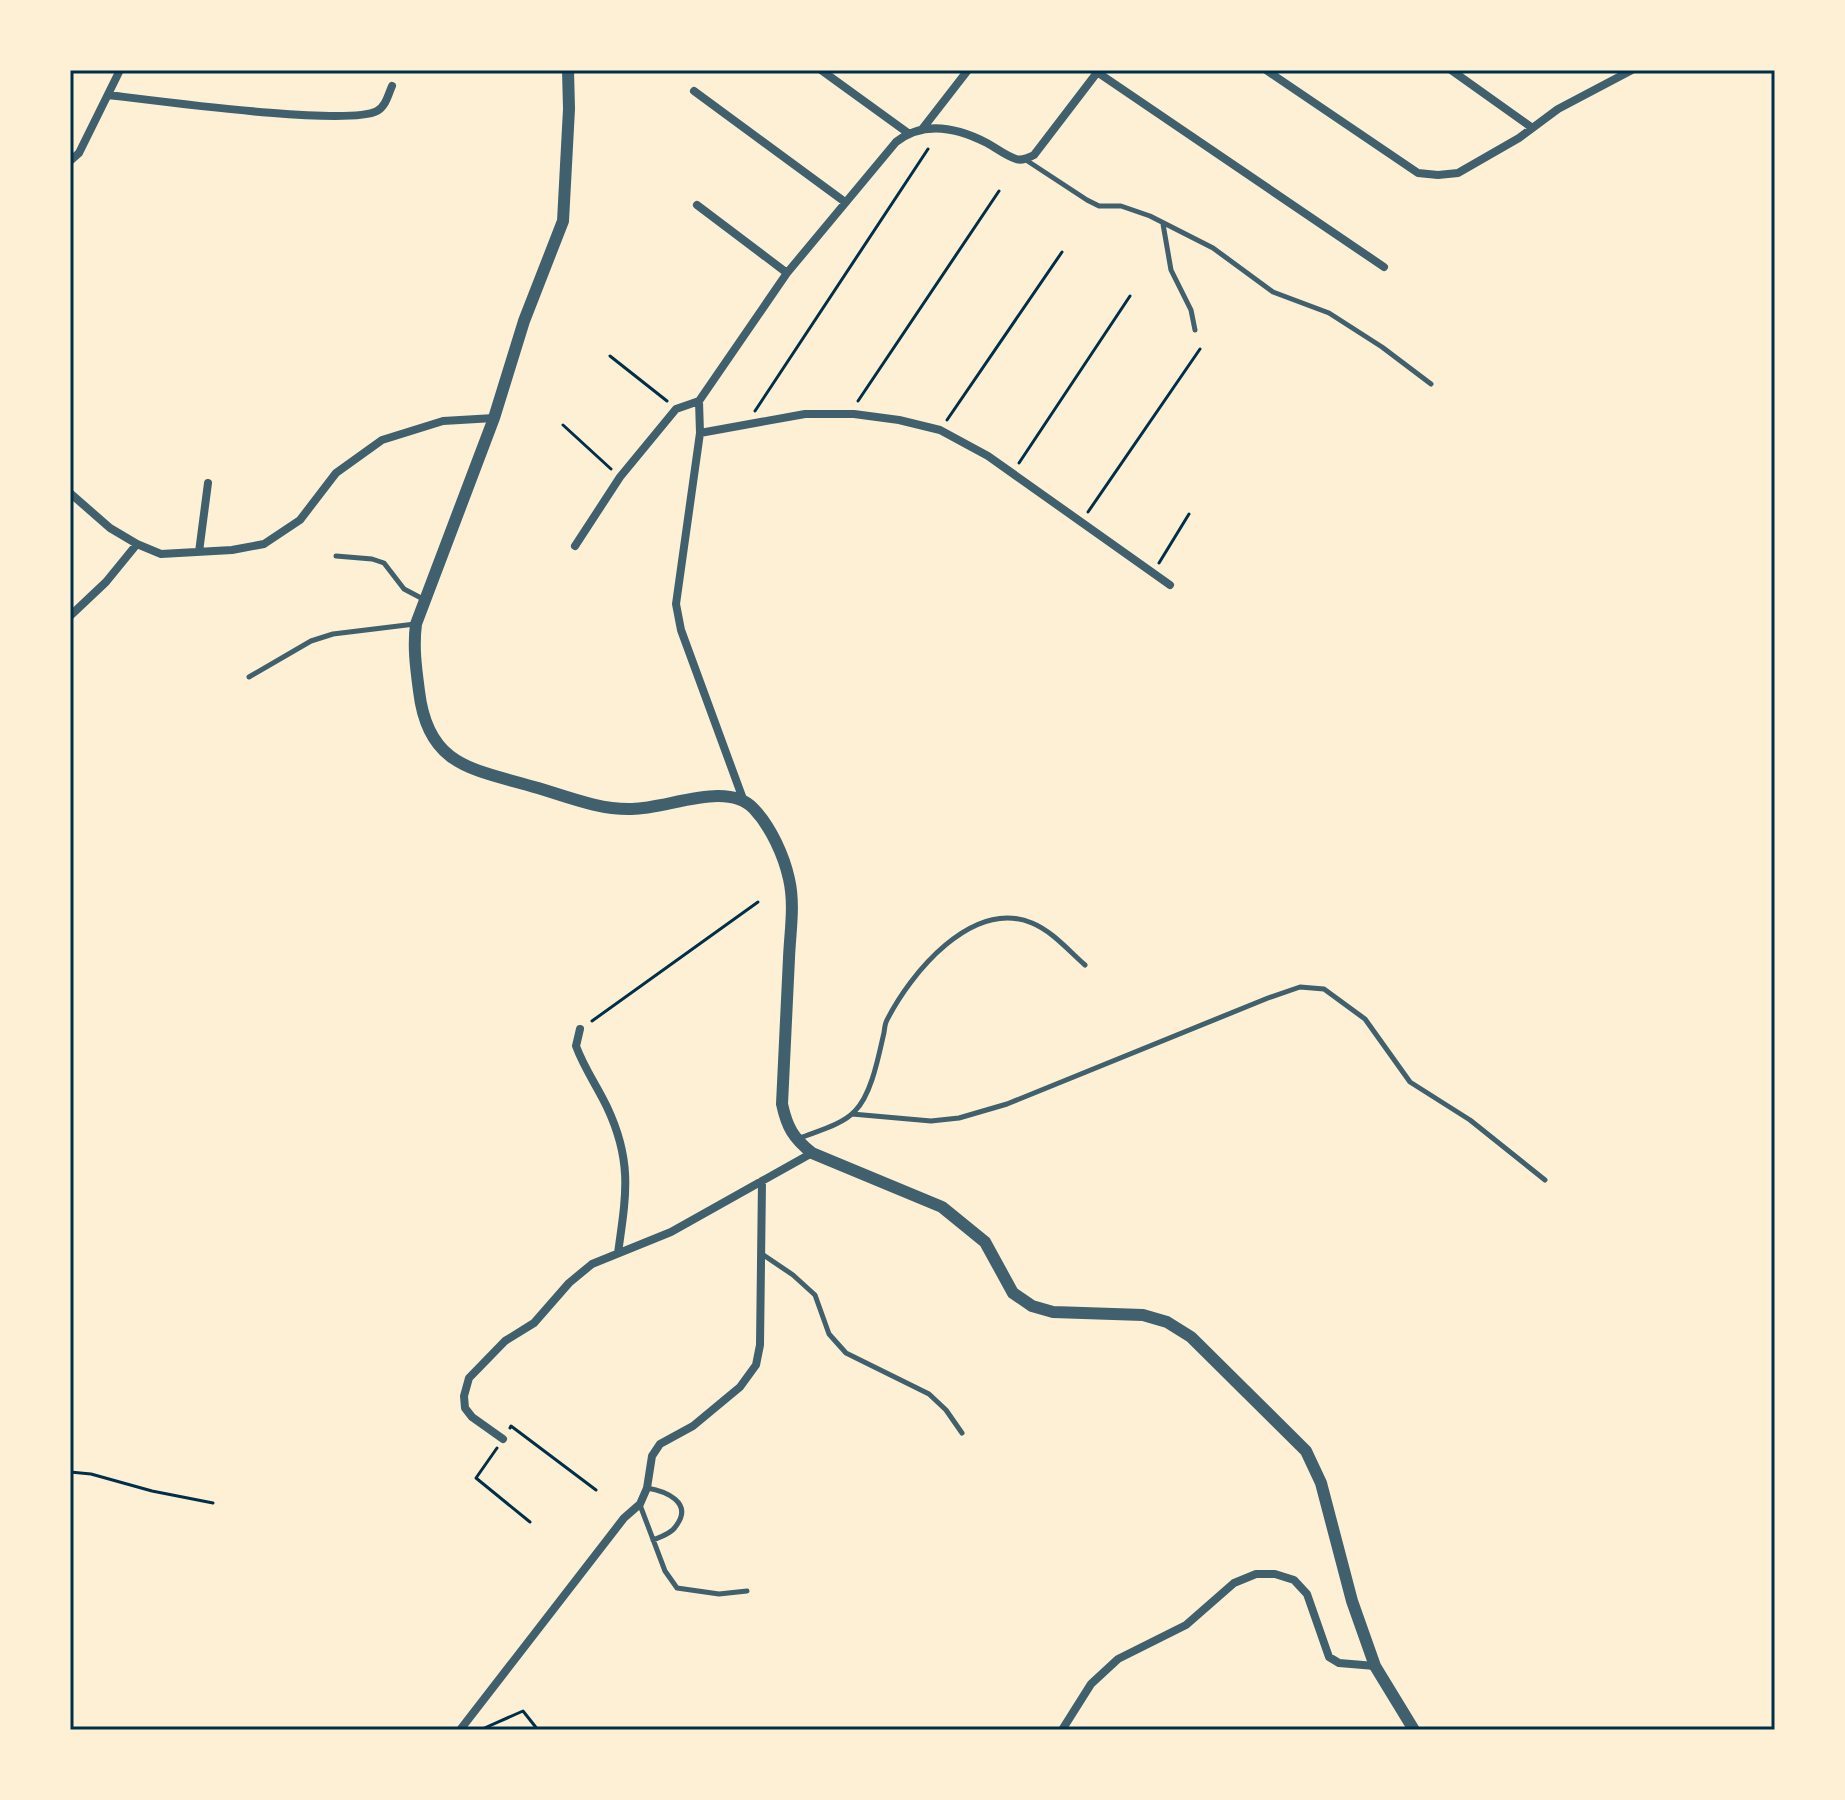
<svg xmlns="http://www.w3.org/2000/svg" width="1845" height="1800" viewBox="0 0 1845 1800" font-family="Cabin,sans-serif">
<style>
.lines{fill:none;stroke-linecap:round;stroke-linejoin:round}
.path{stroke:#003049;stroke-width:3}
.service{stroke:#3f606c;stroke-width:5}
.minor{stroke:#3f606c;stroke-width:8}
.tertiary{stroke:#3f606c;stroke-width:12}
.neatline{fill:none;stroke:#003049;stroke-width:3}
</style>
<rect width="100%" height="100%" fill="#fdf0d5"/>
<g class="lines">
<path class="path" d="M610 356 667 401
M858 401 999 191
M755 411 928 149
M947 420 1062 252
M563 425 611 469
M1019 463 1130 296
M1088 512 1200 349
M1159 563 1189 514
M592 1021 758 902
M510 1428 511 1426 596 1490
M497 1448 476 1478 530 1522
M70 1472 91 1474 152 1491 213 1503
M480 1730 523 1711 538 1730"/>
<path class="service" d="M1026 160 1087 200 1099 206H1121L1150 216 1213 248 1273 292 1329 313 1382 347 1431 384
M1163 224 1171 270 1191 310 1195 330
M336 556 372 559 384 563 404 589 423 599
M249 677 311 641 333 634 415 624
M852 1114 931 1121 959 1118 1007 1104 1268 998 1300 987 1324 989 1365 1019 1410 1082 1470 1120 1545 1180
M800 1138C817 1131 842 1125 855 1111 871 1095 878 1059 883 1037 885 1031 884 1025 887 1020 910 974 972 898 1032 923 1052 931 1069 951 1085 965
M762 1254 793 1275 815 1295 829 1334 846 1353 929 1394 946 1410 962 1433
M647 1488C665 1491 694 1502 676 1526 672 1533 661 1537 653 1540
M640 1505 665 1571 677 1588 719 1594 747 1591"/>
<path class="minor" d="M821 70 908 133
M1266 70 1418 173 1438 175 1458 173 1519 138 1558 109 1632 70
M1451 70 1531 127
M1097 72 1384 267
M694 91 845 202
M108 95C152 100 347 127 377 111 386 106 388 95 392 86
M923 128 968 70
M70 161 79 153 120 70
M697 205 787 273
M700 433 805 414H854L899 420 940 430 988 456 1170 585
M70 493 110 528 137 544
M575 546 620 477 676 409 699 401
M199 552 208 483
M70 616 106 582 137 544 161 554 232 550 264 544 300 520 336 473 382 440 443 421 494 418
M743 799 681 630 676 604 700 433 699 401 787 273 896 142C924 120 958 128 987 143 996 148 1006 156 1016 159 1022 161 1028 158 1034 155L1099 70
M580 1029 576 1046C584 1068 597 1086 607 1107 633 1162 626 1196 618 1253
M503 1439 472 1417 465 1408 464 1396 469 1378 505 1341 534 1323 569 1283 592 1264 671 1232 812 1153
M460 1730 624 1518 640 1504 647 1488 652 1456 660 1444 693 1426 740 1387 756 1365 760 1345 762 1181
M1062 1730 1091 1684 1118 1659 1186 1625 1234 1583 1256 1574H1275L1294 1580 1307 1594 1329 1657 1339 1663 1375 1666"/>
<path class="tertiary" d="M568 70 569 109 563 221 524 321 494 418 416 624C413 647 416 668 419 691 428 768 474 769 538 788 568 797 600 810 632 809 668 809 727 780 754 809 771 827 784 856 789 879 795 905 790 932 789 958 787 1007 784 1055 782 1104 787 1127 793 1138 812 1153L942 1207 985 1242 1013 1293 1032 1306 1053 1312 1143 1315 1167 1322 1191 1337 1306 1451 1321 1483 1352 1601 1375 1666 1414 1730"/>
</g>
<rect width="1845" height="1800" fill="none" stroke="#fdf0d5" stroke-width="144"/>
<rect x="72" y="72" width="1701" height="1656" class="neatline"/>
</svg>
